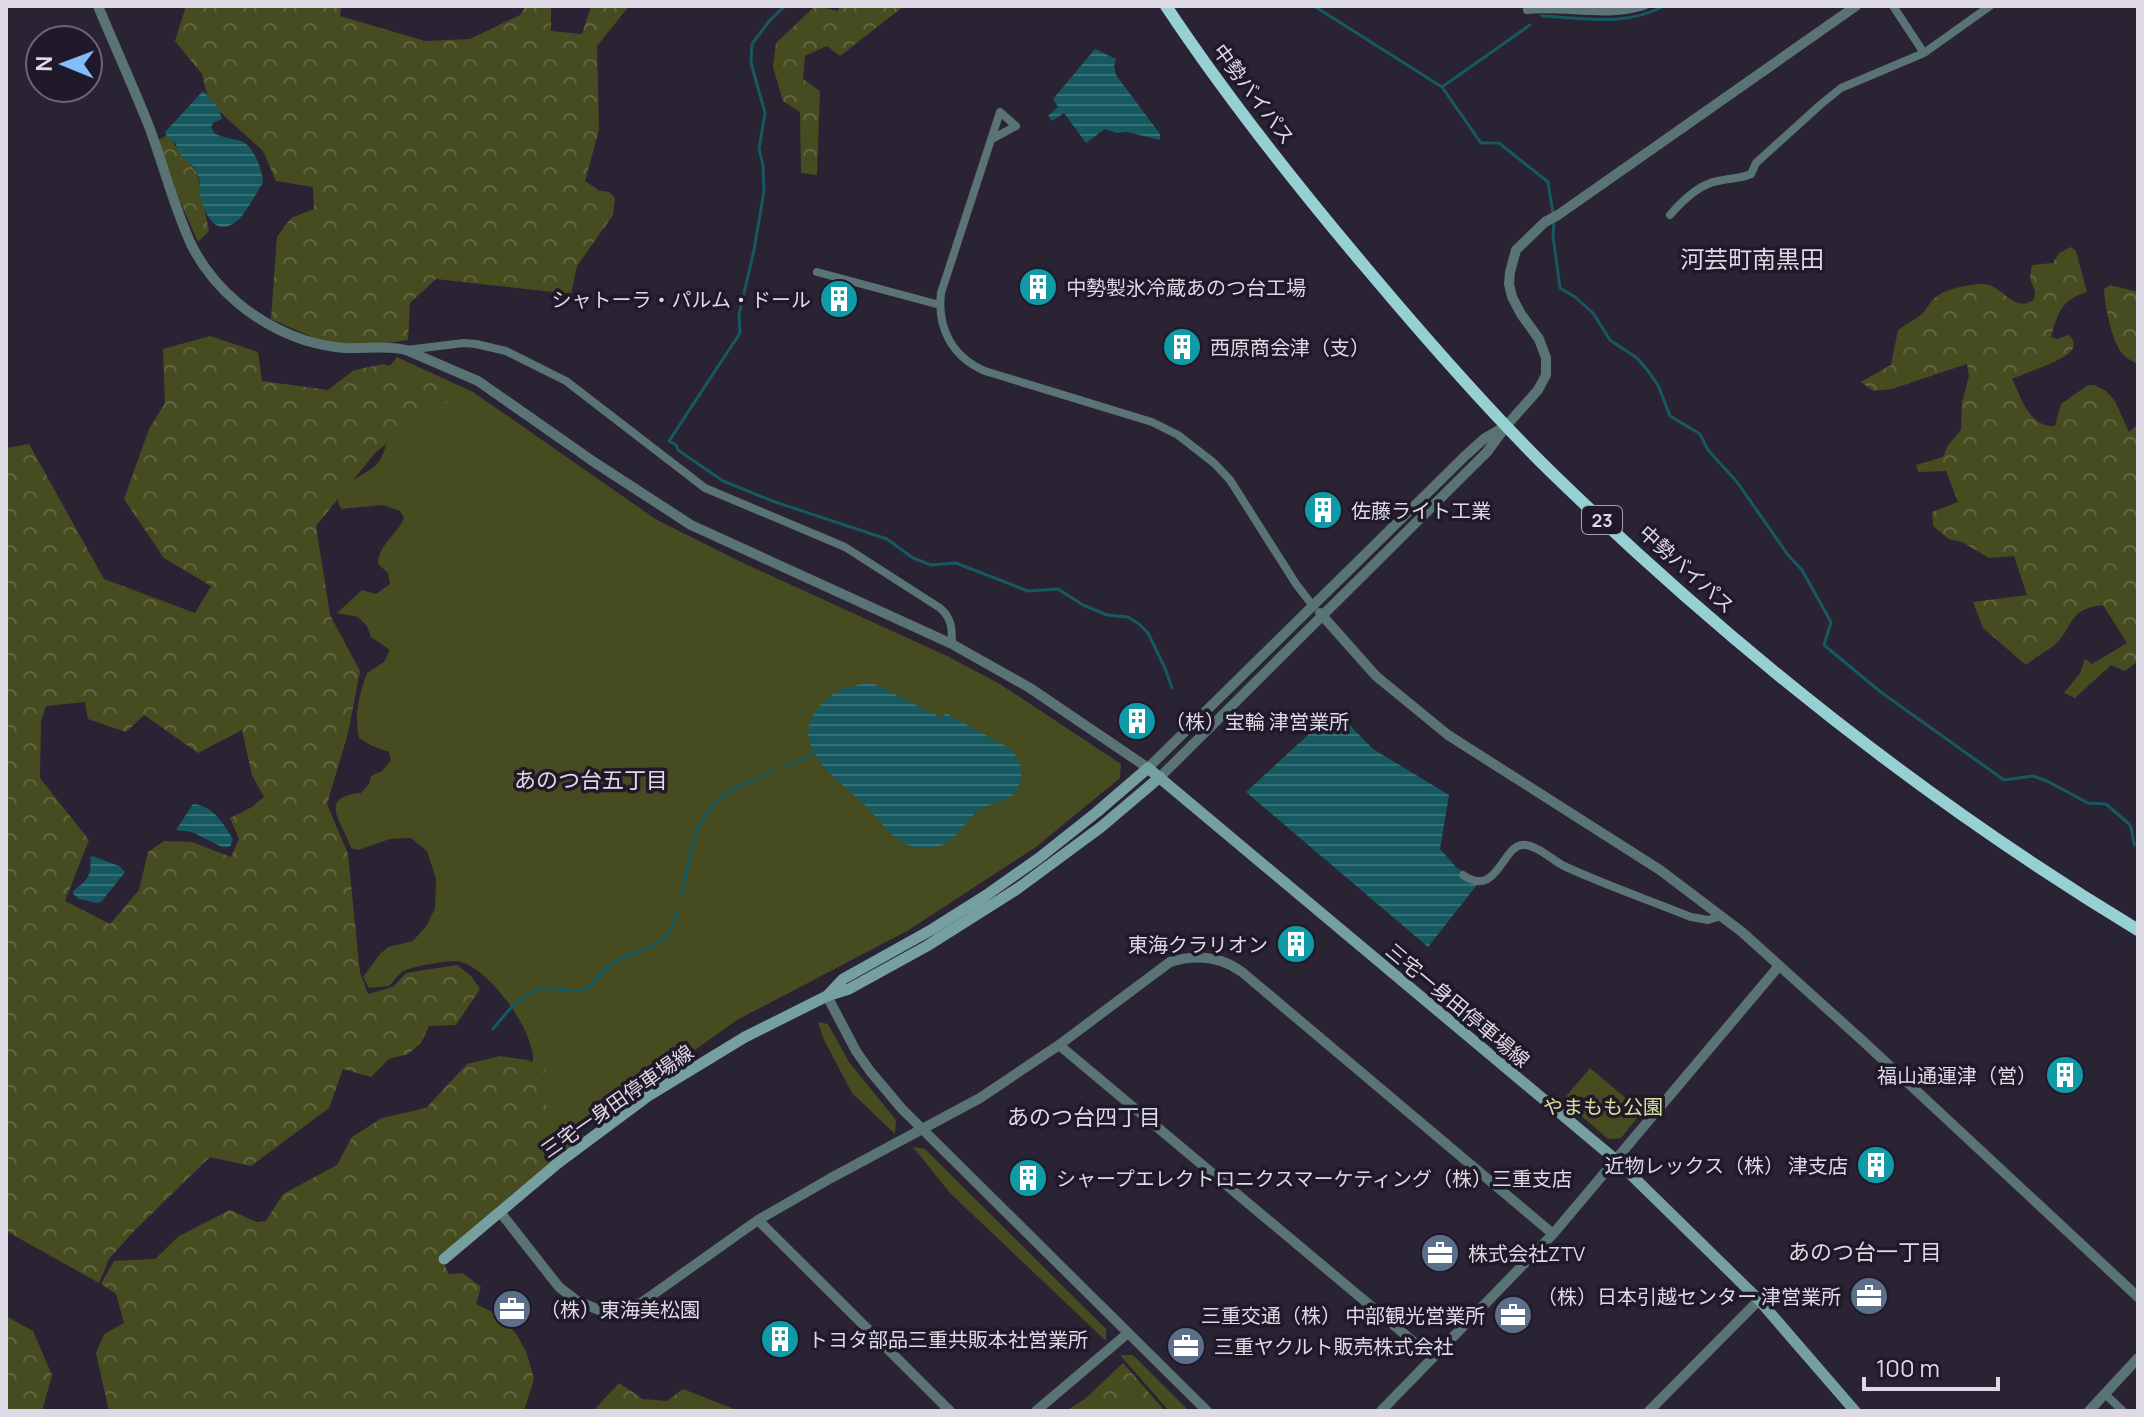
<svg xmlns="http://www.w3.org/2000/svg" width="2144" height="1417" viewBox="0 0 2144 1417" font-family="Manrope,'Noto Sans JP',sans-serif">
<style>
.green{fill:#474c20}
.forest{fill:url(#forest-crowns);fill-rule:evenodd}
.water{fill:url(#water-rules)}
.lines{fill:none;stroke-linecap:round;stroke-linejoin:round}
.stream{stroke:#165960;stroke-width:3}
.minor{stroke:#5a7374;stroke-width:8}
.tertiary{stroke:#5a7374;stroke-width:10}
.secondary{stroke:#769fa0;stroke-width:11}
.trunk{stroke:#96d0d2;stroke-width:12}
.labels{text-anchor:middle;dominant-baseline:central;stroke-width:7;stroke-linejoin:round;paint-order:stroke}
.shield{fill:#201929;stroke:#a5a0ad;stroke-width:2}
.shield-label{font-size:18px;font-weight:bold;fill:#dedae5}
.street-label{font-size:20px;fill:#dedae5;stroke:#201929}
.poi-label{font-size:20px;fill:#dedae5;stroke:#201929;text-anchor:start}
.park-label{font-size:20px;fill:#d6e097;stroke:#201929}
.neighbourhood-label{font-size:22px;fill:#dedae5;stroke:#201929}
.quarter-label{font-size:24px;fill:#dedae5;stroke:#201929}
</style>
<defs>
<pattern id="forest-crowns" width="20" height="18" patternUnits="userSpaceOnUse" patternTransform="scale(2)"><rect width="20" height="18" fill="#474c20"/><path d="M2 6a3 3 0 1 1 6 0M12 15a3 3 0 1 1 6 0" fill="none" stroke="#616540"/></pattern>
<pattern id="water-rules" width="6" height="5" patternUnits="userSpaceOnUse" patternTransform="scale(2)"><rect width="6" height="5" fill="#165960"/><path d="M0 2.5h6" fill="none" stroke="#377077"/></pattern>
</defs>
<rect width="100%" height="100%" fill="#292333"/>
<path class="green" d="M397 357 473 392 657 520 739 561 947 656 1000 684 1121 764 1120 778 1036 847 907 931 737 1020 568 1140 524 1092C527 1081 533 1068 533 1057 531 1027 490 970 461 962 453 959 408 967 402 972 397 976 393 982 389 986L369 988 363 977 380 954 388 947 413 941 427 925 435 908 436 879 427 851 411 838 390 839 358 850 351 848C343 823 316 797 361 793L369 784 371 776 382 771 391 760 389 752 372 746 359 738C354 715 359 695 367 673L384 662 390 650 371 637 367 626 358 617 337 613 362 590 376 594 390 584 388 573 378 564C378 545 397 535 404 518L400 511 383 505 341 509C328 485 363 478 376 465 394 447 391 391 389 367Z
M818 1022 828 1024 849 1062 896 1120 895 1134 852 1093 823 1038Z
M1590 1068 1642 1112 1621 1138 1608 1139 1563 1100Z
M913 1147 925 1149 1106 1329V1341L950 1193Z
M1120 1355H1133L1189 1411H1169Z"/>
<path class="forest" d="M186 6H341L340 16 425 41 470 39 520 15 526 6H551V31L582 34 591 6H629L597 46 599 130 585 181 600 191 609 192 615 198 613 215 577 266 571 294 436 279 410 303 408 340 353 348 314 338 271 319 277 237 291 218 314 209 313 187 276 181 263 151 209 102 202 74 175 41Z
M815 6 838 11 840 6H904L840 56 827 46 805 56 803 79 820 91 817 175 801 173 800 112 783 101 773 67 776 43Z
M167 135 197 173 209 231 198 242 179 199 159 140Z
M2071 247 2076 251 2087 292C2061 300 2058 313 2051 337L2057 339 2069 335C2073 340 2075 342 2073 348 2069 360 2024 373 2012 379 2022 399 2029 427 2055 426L2061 404 2088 385H2094L2106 391 2115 401 2129 432 2138 424V661L2125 671 2111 665 2075 698 2064 693 2080 673 2085 659 2092 664 2127 643 2103 605C2065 609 2075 629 2052 647 2044 653 2034 658 2026 665L1983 628 1973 602 2027 595 2014 556 1989 558 1962 542 1949 539 1933 526 1932 512 1958 502 1946 471 1918 472 1916 465 1943 457 1948 445 1961 430 1962 402 1969 376 1967 364 1892 389 1873 391 1861 382 1891 365 1898 330C1906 324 1917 319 1924 312 1928 307 1931 300 1936 297 1947 288 1971 284 1984 284 2002 285 2016 315 2034 299L2035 292 2030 278 2032 265 2053 263 2059 253Z
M2110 285 2138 292V365C2133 361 2125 358 2122 353 2111 339 2105 306 2104 289Z
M210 336 258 352 262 381 328 390 354 370 384 364 461 394 407 427 375 453 316 526 330 615 360 671 348 733 327 804 348 854 360 973 368 994 393 987 406 973 457 965 471 976 480 989 456 1025 429 1026 421 1043 408 1054 389 1059 371 1077 343 1069 329 1108 251 1166 210 1157 135 1230 109 1259 99 1283 6 1231V448L29 444 104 579 195 613 211 586 164 558 124 499 149 429 165 403 163 349ZM85 702 88 719 126 732 144 715 198 753 242 730 252 775 264 797 252 807 230 818 239 839 231 857 192 842 164 841 148 852 139 890 110 924 65 901 89 840 40 778 41 722 46 706Z
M500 1056 528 1060 546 1069 537 1087 543 1103 584 1136 498 1206 441 1258 449 1274 463 1273 481 1287 476 1304 500 1316 517 1335 527 1354 534 1379 524 1411H109L96 1353 104 1334 124 1323 116 1294 101 1284 114 1261 155 1259 179 1236 230 1210 256 1222 266 1221 283 1194 337 1165 352 1137 382 1118 426 1108 467 1064Z
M6 1316 33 1331 52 1375 42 1411H6Z
M1123 1363 1165 1411H1066L1086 1398Z
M619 1383 643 1399 667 1401 683 1389 739 1411H593Z"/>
<path class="water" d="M1095 49 1116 59 1114 66 1116 75 1160 134V140L1127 132 1117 133 1105 129 1086 143 1064 113 1052 121 1048 116 1058 107 1053 99Z
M203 91 218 107 222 119 214 122 211 127 214 133C224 138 231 138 241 141 254 146 263 171 263 183 255 194 248 211 238 220 217 239 205 215 201 198 199 189 201 181 197 173 192 161 178 158 176 144L167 137 165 132Z
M872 683 942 718 946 713C960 721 974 729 989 737 995 741 1004 744 1010 749 1019 757 1024 771 1020 782 1019 788 1015 794 1010 797 999 804 988 803 977 812 958 827 956 849 923 848 894 846 884 824 866 806 842 782 786 749 818 708 832 690 850 685 872 683Z
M1335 710 1373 749 1449 795 1440 849 1457 868 1480 881 1428 947 1246 792Z
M193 804C215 806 223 824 233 839L230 847H222L192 832 176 830Z
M93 856 119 866 125 872 101 902 96 903 79 899 73 894V891C86 882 93 875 90 857Z"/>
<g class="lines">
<path class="stream" d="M785 6 770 20 752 44 751 63 765 113 759 149 763 165 764 191 754 250 739 315 740 333 669 441 676 445 678 450 723 481 775 502 887 539 913 558 931 565 956 563 1028 591 1058 589 1083 605 1107 615 1128 617 1139 624 1148 633 1165 668 1172 688
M1314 6 1442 87 1481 143H1499L1548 182 1553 213
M1542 16C1586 18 1624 27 1664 6
M1442 87 1530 25
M1554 221 1553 236 1560 288 1575 297 1593 313 1610 340 1637 358 1648 371 1658 385 1670 416 1700 434 1708 450 1737 482 1788 555 1802 570 1831 622 1824 645 1882 693 2004 780 2033 776 2047 781 2088 803 2106 804 2128 823 2131 827 2134 844 2138 846
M786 766 815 753
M682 894C690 856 694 812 730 791 745 783 761 777 776 770
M493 1029C509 1010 524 987 551 988 561 989 572 992 582 990 593 987 600 973 609 966 642 941 661 960 678 912"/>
<path class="minor" d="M1893 6 1924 53
M1527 10C1566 6 1606 18 1644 6
M992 139 1016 126 1000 112 941 293C937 328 952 357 985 371L1152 422 1178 435 1214 463 1230 480 1296 584 1313 606
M1670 215C1682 201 1699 184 1718 181 1730 178 1740 179 1751 174L1756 163 1820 105 1841 88 1924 53 1990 6
M817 272 940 305
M406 350 464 343 476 344 506 351 566 381 705 488 845 547 940 608C952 618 952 629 952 644
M1463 875C1499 900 1502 841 1526 845 1540 847 1552 860 1564 866 1605 885 1649 900 1691 917L1708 920 1721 916
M2105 1394 2123 1411"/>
<path class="tertiary" d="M98 6C115 47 134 88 150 129 164 167 174 207 191 244 213 289 256 324 304 340 317 344 331 347 345 348 366 349 385 345 406 350L478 381 594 462 691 525 952 644 1030 688 1148 768 1466 455 1485 438 1506 426
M1320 613 1376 676 1448 735 1660 870 1742 932 1864 1042 2138 1297
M1160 777 1487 452 1506 426 1538 390 1546 375V358L1539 339 1521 314 1512 297 1509 284 1510 272 1516 250 1545 222 1558 215 1856 6
M827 996 856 1051 870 1071 902 1109 1207 1411
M1059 1045 1433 1358
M500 1212 559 1287 577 1301 599 1310 621 1309 641 1303 758 1220 831 1178 980 1098 1059 1045 1170 962C1196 954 1220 956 1242 972L1553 1234 1381 1411
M758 1220 950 1411
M1553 1234 1779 966
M1036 1411 1128 1333
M1649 1411 1759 1300
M2089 1411 2138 1358"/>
<path class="secondary" d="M827 996 843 979 931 930 985 896 1039 858 1097 812 1148 768 1616 1160 1759 1300 1855 1411
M444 1259 558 1163 648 1096 745 1037 827 996 849 989 927 946 1017 889 1101 827 1160 777"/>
<path class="trunk" d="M1166 6C1227 98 1297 186 1368 270 1426 339 1486 408 1550 471 1729 645 1925 801 2138 930"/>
</g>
<defs>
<symbol id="building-disc" viewBox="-11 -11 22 22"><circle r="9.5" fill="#0f9aa8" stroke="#201929"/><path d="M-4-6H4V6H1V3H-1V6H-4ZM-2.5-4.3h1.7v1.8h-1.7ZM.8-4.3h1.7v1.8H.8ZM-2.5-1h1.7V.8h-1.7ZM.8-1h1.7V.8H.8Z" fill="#fff"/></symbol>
<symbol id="office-disc" viewBox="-11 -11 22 22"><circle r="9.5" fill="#5c6f8a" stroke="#201929"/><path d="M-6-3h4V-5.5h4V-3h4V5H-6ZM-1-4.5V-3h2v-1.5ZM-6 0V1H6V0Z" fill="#fff"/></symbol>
</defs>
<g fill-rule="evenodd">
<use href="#building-disc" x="1016" y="265" width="44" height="44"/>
<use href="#building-disc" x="817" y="277" width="44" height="44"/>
<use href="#building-disc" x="1160" y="325" width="44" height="44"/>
<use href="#building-disc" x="1301" y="488" width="44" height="44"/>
<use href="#building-disc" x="1115" y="699" width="44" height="44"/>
<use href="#building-disc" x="1274" y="922" width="44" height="44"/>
<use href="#building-disc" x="2043" y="1053" width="44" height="44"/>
<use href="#building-disc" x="1854" y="1143" width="44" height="44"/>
<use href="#building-disc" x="1006" y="1156" width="44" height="44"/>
<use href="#office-disc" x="1418" y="1231" width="44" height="44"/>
<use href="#office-disc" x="1847" y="1274" width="44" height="44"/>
<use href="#office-disc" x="490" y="1287" width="44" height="44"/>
<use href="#office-disc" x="1491" y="1293" width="44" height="44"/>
<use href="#building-disc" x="758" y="1317" width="44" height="44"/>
<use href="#office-disc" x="1164" y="1324" width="44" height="44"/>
</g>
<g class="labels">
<rect class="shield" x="1582" y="506" width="40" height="28" rx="6"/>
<g class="shield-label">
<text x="1602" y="520">23</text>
</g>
<g class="street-label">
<text transform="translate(1254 94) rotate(53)">中勢バイパス</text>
<text transform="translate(1687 569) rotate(42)">中勢バイパス</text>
<text transform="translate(1458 1005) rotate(40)">三宅一身田停車場線</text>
<text transform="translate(617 1101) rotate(-35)">三宅一身田停車場線</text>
</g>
<g class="poi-label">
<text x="1066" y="287">中勢製氷冷蔵あのつ台工場</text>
<text x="811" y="299" text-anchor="end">シャトーラ・パルム・ドール</text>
<text x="1210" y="347">西原商会津（支）</text>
<text x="1351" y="510">佐藤ライト工業</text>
<text x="1165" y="721">（株）宝輪 津営業所</text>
<text x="1268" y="944" text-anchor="end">東海クラリオン</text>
<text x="2037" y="1075" text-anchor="end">福山通運津（営）</text>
<text x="1848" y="1165" text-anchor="end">近物レックス（株） 津支店</text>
<text x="1056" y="1178">シャープエレクトロニクスマーケティング（株）三重支店</text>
<text x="1468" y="1253">株式会社ZTV</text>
<text x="1841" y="1296" text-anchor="end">（株）日本引越センター 津営業所</text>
<text x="540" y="1309">（株）東海美松園</text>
<text x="1485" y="1315" text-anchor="end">三重交通（株） 中部観光営業所</text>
<text x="808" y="1339">トヨタ部品三重共販本社営業所</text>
<text x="1214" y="1346">三重ヤクルト販売株式会社</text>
</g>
<g class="park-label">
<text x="1603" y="1106">やまもも公園</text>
</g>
<g class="neighbourhood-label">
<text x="591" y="780">あのつ台五丁目</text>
<text x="1084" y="1117">あのつ台四丁目</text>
<text x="1865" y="1252">あのつ台一丁目</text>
</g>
<g class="quarter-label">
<text x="1752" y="258">河芸町南黒田</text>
</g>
</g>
<rect width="2144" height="1417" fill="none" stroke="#dedae5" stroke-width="16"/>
<g transform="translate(64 64) rotate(271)"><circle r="38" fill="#201929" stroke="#6c6674" stroke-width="2"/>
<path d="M0-6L14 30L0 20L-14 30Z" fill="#83bcfb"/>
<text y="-12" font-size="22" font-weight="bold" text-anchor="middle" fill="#dedae5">N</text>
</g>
<path d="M1864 1377v12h134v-12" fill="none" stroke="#dedae5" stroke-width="4"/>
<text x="1876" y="1377" font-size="24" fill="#dedae5" stroke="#201929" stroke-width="6" paint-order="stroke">100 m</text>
</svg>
